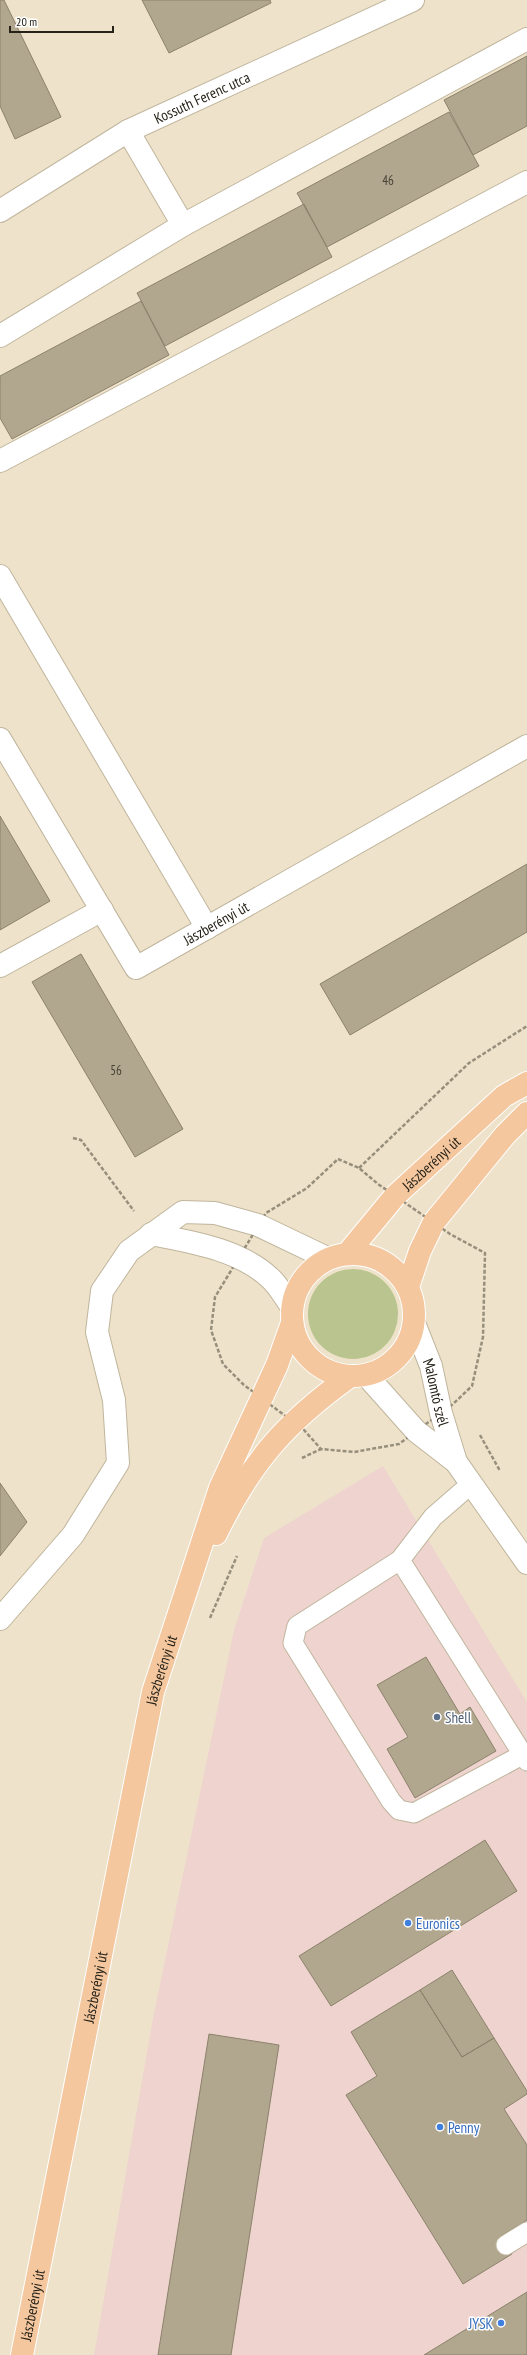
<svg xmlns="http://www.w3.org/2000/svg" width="527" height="2355" viewBox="0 0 527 2355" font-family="'PT Sans Narrow',sans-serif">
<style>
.commercial{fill:#eed3cf}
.green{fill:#bac48e}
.building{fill:#b1a78f;stroke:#8c826b}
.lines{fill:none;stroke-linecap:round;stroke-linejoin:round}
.lane-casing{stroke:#c0b59d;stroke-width:21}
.street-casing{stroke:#c0b59d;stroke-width:24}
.primary-casing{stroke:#fff;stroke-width:24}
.path{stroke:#978f7c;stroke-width:2.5;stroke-dasharray:4 2;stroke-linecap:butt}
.lane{stroke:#fff;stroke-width:19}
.street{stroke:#fff;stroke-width:22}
.primary{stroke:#f4c79f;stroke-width:22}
.service-dot{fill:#5c6f8a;stroke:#fff;stroke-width:1.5}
.shop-dot{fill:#3f7fe0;stroke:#fff;stroke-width:1.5}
.labels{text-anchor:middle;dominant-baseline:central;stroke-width:3;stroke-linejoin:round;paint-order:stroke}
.number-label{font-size:13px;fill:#494336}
.street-label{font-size:15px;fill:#262218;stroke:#fff}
.service-label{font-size:15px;fill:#4e5e75;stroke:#fff;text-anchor:start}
.shop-label{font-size:15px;fill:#366cbe;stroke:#fff;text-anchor:start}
</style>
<rect width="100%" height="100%" fill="#eee3ca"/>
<path class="commercial" d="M383 1466 527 1702V2355H94L153 2018 234 1630 264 1538Z"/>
<path class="green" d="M308 1314a45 45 0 1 1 90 0a45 45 0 1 1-90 0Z"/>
<path class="building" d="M0 0H4L61 117 15 139 0 106Z
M142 0H270L271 3 169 53Z
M527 56V126L473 155 444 100Z
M449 112 479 166 327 247 297 193Z
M304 204 332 257 165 346 137 293Z
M141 301 169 355 12 439 0 418V376Z
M0 816 50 901 0 930Z
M527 864V932L350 1035 320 984Z
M81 954 183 1129 135 1157 32 982Z
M0 1483 27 1522 0 1556Z
M426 1657 460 1714 470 1707 496 1751 415 1798 387 1749 408 1737 377 1685Z
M485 1840 517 1891 331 2006 299 1956Z
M452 1970 494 2038 462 2057 420 1990Z
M420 1990 462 2057 494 2038 527 2091V2094L504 2109 527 2145V2220L501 2236 512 2254 463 2284 346 2095 377 2076 351 2032Z
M209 2034 279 2045 231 2355H158Z
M527 2292V2355H424Z"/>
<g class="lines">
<defs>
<path id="lane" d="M471 1484 433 1517 400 1560 527 1761
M400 1560 297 1626 293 1643 391 1801 399 1810 414 1813 522 1755
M506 2245 527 2232"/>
<g id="street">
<path id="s1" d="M0 211 128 131 413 0"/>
<path d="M183 225 527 39"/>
<path d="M0 336 183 225 128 131"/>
<path d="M0 461 527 182"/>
<path d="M0 576 207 928"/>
<path id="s2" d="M0 739 136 968 527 746"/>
<path d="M0 966 102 910"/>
<path d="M151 1234C191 1242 239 1249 270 1278 279 1286 285 1298 292 1307"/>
<path id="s3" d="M414 1323 431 1366 441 1413 456 1462 527 1563"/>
<path d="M367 1376 416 1431 456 1462"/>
<path d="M0 1619 73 1535 118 1463 114 1400 97 1332 102 1291 129 1251 183 1212 215 1213 258 1225 329 1259"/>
</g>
<g id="primary">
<circle cx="353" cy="1315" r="61"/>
<path id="s4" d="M347 1254 395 1196 504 1096 527 1083"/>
<path d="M408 1287 420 1251 434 1222 505 1135 527 1113"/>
<path d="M216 1534C251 1462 285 1423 349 1377"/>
<path id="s5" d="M22 2355 153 1692 220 1488 277 1365 292 1323"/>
</g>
</defs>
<use href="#lane" class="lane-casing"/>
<use href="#street" class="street-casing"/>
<use href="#primary" class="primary-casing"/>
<path class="path" d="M73 1138 81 1140 134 1211
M338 1159 359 1168 378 1184 450 1234 485 1253 483 1337 472 1386 453 1404 399 1444 354 1452 321 1449 304 1430 244 1385 223 1364 211 1330 215 1297 266 1213 307 1188Z
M359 1168 469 1063 527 1026
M480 1435 500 1471
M302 1458 321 1449
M210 1618 237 1556"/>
<use href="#lane" class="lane"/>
<use href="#street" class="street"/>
<use href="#primary" class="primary"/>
</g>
<circle class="service-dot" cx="437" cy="1717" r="4"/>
<g class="shop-dot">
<circle cx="408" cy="1923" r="4"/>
<circle cx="440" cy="2127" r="4"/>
<circle cx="501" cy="2323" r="4"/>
</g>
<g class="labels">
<g class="number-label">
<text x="388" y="180">46</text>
<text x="116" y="1070">56</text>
</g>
<g class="street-label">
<text stroke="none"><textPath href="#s1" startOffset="232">Kossuth Ferenc utca</textPath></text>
<text stroke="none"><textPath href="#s2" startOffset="358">Jászberényi út</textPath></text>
<text stroke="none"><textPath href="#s4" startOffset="124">Jászberényi út</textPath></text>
<text stroke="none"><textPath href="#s3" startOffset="73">Malomtó szél</textPath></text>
<text stroke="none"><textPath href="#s5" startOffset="699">Jászberényi út</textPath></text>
<text stroke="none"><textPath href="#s5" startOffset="375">Jászberényi út</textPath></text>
<text stroke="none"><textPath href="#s5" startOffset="51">Jászberényi út</textPath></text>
</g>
<g class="service-label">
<text x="445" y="1717">Shell</text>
</g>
<g class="shop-label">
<text x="416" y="1923">Euronics</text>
<text x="448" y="2127">Penny</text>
<text x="493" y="2323" text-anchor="end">JYSK</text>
</g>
</g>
<path d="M10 26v6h103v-6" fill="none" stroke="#262218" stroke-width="2"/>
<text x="16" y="26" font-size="12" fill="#262218" stroke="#ffffff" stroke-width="3" paint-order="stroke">20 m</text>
</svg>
